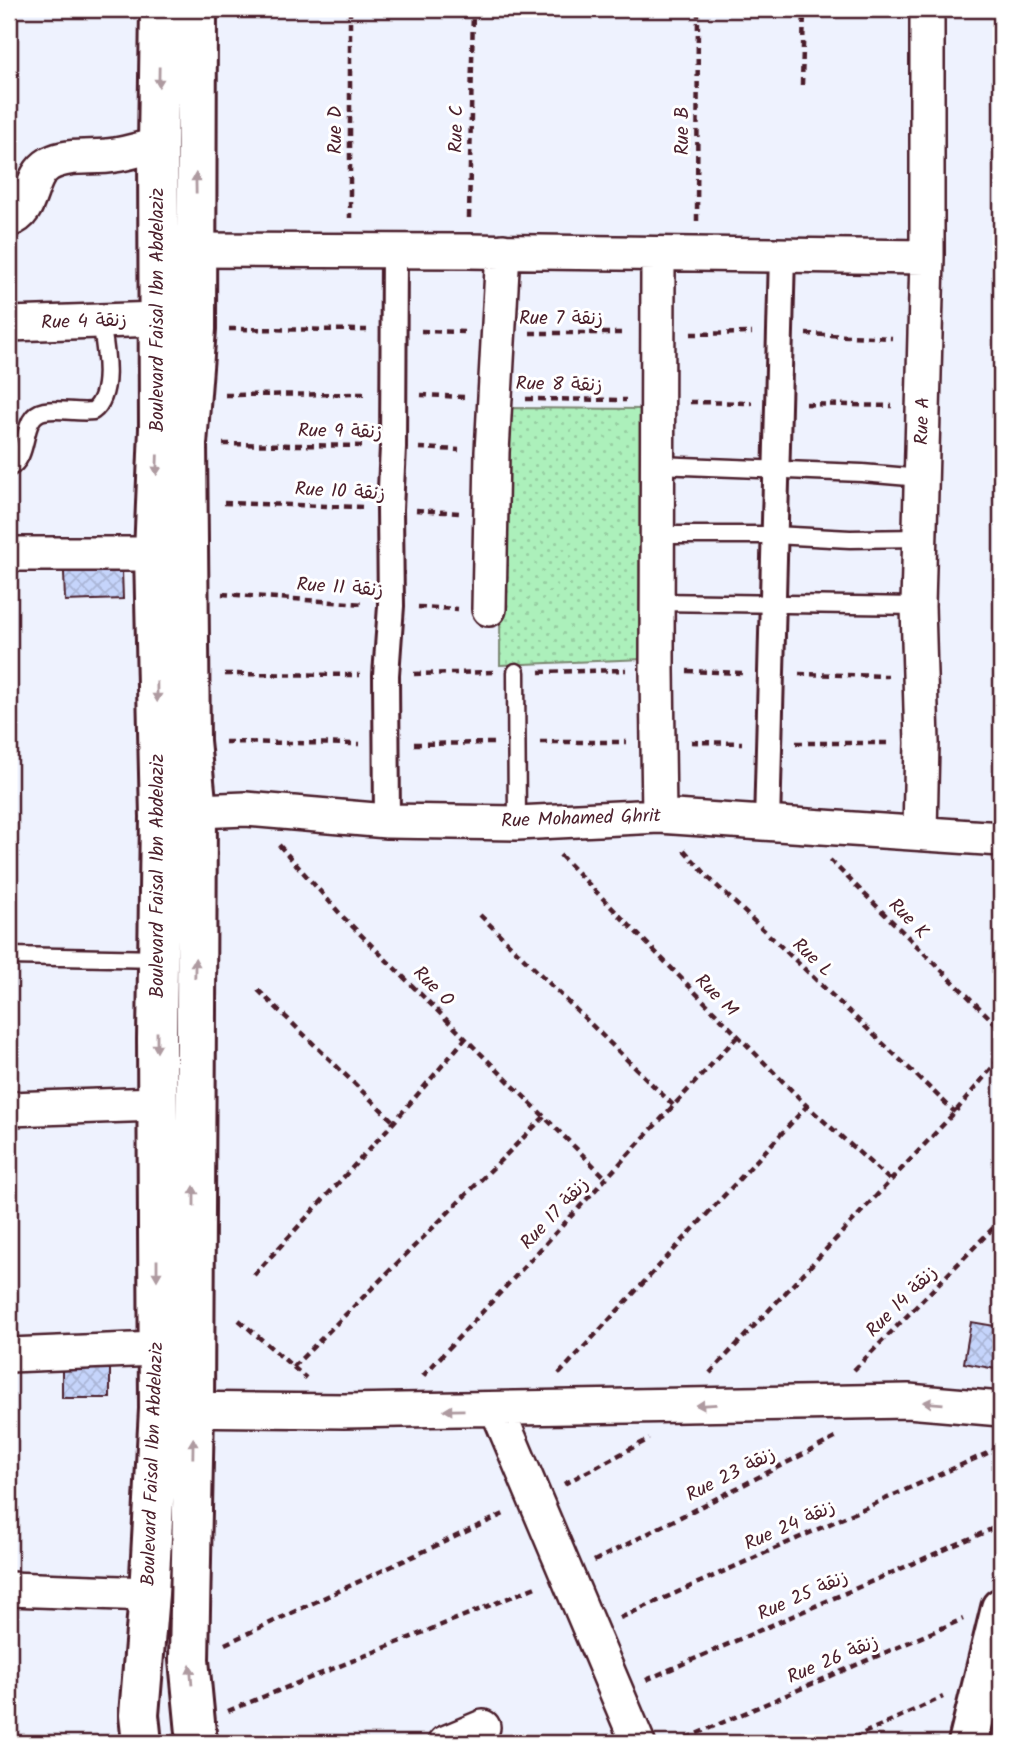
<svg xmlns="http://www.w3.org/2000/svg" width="1010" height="1752" viewBox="0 0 1010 1752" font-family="Kalam,'Playpen Sans Arabic',sans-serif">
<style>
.grass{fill:url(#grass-dots);stroke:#7b8873;stroke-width:2}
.building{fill:url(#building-cross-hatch);stroke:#4a1f2b;stroke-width:2}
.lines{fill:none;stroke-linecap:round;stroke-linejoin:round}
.service-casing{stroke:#4a1f2b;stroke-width:21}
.pedestrian-casing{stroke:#4a1f2b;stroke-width:30}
.minor-casing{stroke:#4a1f2b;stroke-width:38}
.tertiary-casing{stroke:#4a1f2b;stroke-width:44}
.secondary-casing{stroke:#4a1f2b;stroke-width:44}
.path{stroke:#4a1f2b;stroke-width:4.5;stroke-dasharray:7 5;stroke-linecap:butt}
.service{stroke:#fff;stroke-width:16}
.pedestrian{stroke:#fff;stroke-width:24}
.minor{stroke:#fff;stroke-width:33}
.tertiary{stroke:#fff;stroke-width:38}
.secondary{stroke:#fff;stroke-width:38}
.oneway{fill:#ae9aa0}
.labels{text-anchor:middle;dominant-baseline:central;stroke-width:6;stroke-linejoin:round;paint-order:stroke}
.street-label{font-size:19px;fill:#4a1f2b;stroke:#fff}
</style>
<defs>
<pattern id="grass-dots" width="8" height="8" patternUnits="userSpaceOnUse" patternTransform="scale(1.75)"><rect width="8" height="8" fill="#acf0bb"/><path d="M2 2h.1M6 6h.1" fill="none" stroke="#96cda1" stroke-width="1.8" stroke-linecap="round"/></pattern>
<pattern id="building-cross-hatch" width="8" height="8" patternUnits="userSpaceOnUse" patternTransform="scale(1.75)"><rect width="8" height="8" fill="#c5d4fb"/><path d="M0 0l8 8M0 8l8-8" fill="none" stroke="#abb6d7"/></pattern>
</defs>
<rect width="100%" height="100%" fill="#eef2fe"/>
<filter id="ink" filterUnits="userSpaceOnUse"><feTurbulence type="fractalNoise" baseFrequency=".0143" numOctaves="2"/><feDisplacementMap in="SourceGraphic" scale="14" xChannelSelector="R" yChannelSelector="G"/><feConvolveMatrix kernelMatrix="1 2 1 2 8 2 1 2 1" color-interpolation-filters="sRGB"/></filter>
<g filter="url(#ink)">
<path class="grass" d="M501 408 649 409 644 659 500 665Z"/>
<path class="building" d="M122 570 123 599 65 601 64 572Z
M971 1322 1001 1327V1370L964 1363Z
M62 1355H110V1398H62Z"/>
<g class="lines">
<defs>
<path id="service" d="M658 465 862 473 921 478
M9 468C32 456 19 416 44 411 59 408 77 413 93 411 115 394 105 347 101 322
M658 535H774L850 539 920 538
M657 602 918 606
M516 672 517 823
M9 956 160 959"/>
<path id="pedestrian" d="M387 821 386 675 391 606 390 509 393 447 394 251
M767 824 782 255"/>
<path id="minor" d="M9 220C35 212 27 177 49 164 69 153 94 159 115 155 129 153 143 148 158 145
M170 250 468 251 927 257
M658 254 657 670 659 816
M9 324 159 319
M9 554H154
M489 609 492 452 503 251
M173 815 197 811 246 809 387 821 517 823 659 816 1001 839
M920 832 922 743 918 606 927 257V9
M9 1109 158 1104
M9 1355 157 1349
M168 1409 344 1411 908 1401 1001 1409
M497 1409 638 1743
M9 1589 149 1594
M445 1743 483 1727"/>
<path id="tertiary" d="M968 1743 1001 1608"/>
<path id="secondary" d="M142 1743 139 1715 149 1594 159 1409 157 1039 160 817 154 554 159 429 158 145 160 9
M197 1743 189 1660 194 1409 197 811 190 741 187 444 196 329 197 9"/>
</defs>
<use href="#service" class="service-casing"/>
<use href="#pedestrian" class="pedestrian-casing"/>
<use href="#minor" class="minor-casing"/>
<use href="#tertiary" class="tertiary-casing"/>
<use href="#secondary" class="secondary-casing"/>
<path class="path" d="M350 9V218
M802 85 804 9
M469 218 473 9
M697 221 698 9
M229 329 367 330
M421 331 469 332
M530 333H626
M691 334 752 333
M806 334 892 338
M225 395 367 394
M421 395 465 397
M526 399 626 400
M690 402 752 403
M806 404 892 406
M223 444 365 446
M419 448 459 450
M224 503 362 507
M416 510 460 513
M222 594 363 604
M418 607 458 609
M687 671 745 673
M540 672 626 670
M225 674 360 675
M414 674 493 672
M799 674 888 676
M225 742 360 744
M540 742H626
M691 742 742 743
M796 743H889
M414 744 493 743
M279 845 343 917 607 1179
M684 850 712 881 955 1112
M560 855 807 1106 891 1181
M830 860 1001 1029
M480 915 673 1105
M258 990 394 1122
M254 1275 394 1122 465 1039
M239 1320 306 1378
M293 1367 544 1117
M854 1370 1001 1220
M710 1373 955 1112 1001 1057
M559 1374 807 1106
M423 1376 737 1037
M564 1484 649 1439
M594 1561 839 1436
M620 1618 1001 1447
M225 1644 506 1513
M646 1680 1001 1525
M228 1711 538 1586
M675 1743 963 1619
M842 1743 943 1697"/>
<use href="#service" class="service"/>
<use href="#pedestrian" class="pedestrian"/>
<use href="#minor" class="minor"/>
<use href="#tertiary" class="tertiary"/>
<use href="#secondary" class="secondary"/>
</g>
<defs><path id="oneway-solid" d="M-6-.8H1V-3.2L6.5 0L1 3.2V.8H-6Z" transform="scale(1.75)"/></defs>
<g class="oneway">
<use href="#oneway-solid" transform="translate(159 77) rotate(91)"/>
<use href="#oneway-solid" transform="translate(196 183) rotate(-91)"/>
<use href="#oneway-solid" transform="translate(157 465) rotate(92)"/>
<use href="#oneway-solid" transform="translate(157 692) rotate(89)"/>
<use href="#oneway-solid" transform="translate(195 968) rotate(-89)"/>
<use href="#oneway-solid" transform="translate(157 1042) rotate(90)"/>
<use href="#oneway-solid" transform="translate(194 1196) rotate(-90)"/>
<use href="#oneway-solid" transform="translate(157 1270) rotate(90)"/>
<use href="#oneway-solid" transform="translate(933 1403) rotate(-175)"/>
<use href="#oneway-solid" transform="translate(706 1405) rotate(177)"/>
<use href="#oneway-solid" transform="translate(454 1410) rotate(179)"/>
<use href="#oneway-solid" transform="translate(193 1448) rotate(-89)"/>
<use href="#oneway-solid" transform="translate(191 1675) rotate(-95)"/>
</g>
</g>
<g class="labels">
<g class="street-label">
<text transform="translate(457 129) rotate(-89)">Rue C</text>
<text transform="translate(336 130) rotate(-90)">Rue D</text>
<text transform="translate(683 131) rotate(-90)">Rue B</text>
<text transform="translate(158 310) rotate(-90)">Boulevard Faisal Ibn Abdelaziz</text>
<text x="561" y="319">Rue 7 زنقة</text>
<text transform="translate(84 322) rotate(-2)">Rue 4 زنقة</text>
<text transform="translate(559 385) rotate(1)">Rue 8 زنقة</text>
<text transform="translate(923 421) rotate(-88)">Rue A</text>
<text transform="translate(340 432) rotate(1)">Rue 9 زنقة</text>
<text transform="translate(340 492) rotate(3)">Rue 10 زنقة</text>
<text transform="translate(340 588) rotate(4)">Rue 11 زنقة</text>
<text transform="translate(581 819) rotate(-2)">Rue Mohamed Ghrit</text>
<text transform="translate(158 876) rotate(-90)">Boulevard Faisal Ibn Abdelaziz</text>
<text transform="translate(908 919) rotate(45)">Rue K</text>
<text transform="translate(812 958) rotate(43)">Rue L</text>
<text transform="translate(433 987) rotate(45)">Rue O</text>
<text transform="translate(716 996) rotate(45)">Rue M</text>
<text transform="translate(555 1214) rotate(-47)">Rue 17 زنقة</text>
<text transform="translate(902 1302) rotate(-45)">Rue 14 زنقة</text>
<text transform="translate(153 1464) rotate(-88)">Boulevard Faisal Ibn Abdelaziz</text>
<text transform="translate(731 1475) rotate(-27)">Rue 23 زنقة</text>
<text transform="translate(790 1526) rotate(-24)">Rue 24 زنقة</text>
<text transform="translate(803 1596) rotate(-24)">Rue 25 زنقة</text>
<text transform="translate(833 1660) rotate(-23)">Rue 26 زنقة</text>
</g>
</g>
<rect width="1010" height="1752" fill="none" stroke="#fff" stroke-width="35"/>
<rect x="18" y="18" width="975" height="1717" fill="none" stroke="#4a1f2b" stroke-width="2.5" filter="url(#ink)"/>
</svg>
